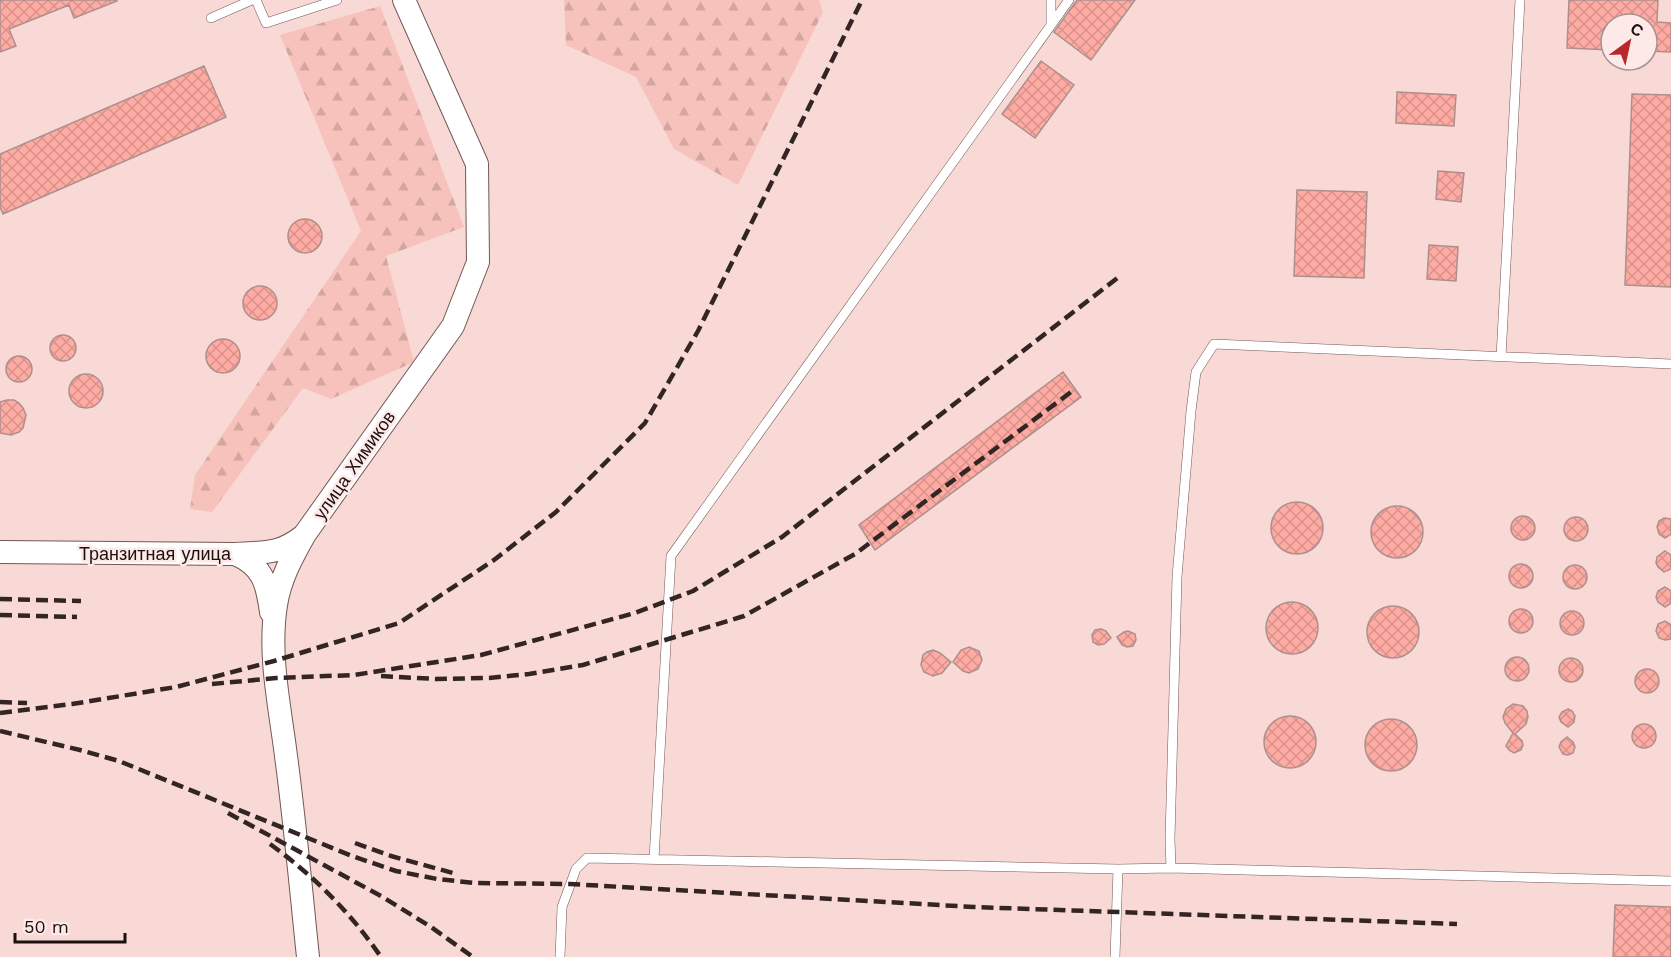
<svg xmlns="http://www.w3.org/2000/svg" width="1671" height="957" viewBox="0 0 1671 957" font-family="'Work Sans',sans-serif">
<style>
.forest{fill:url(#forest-firs)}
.building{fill:url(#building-cross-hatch);stroke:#ad908d;stroke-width:1.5}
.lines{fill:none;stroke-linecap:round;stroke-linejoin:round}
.service-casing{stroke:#735856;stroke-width:10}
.tertiary-casing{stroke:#735856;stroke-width:24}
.service{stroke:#fff;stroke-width:9}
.tertiary{stroke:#fff;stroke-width:22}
.rail{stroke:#332524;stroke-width:4.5;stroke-dasharray:12 6;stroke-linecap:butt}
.labels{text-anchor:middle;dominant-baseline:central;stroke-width:5;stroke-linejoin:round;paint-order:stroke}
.street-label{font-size:18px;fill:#1b100f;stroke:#fde9e7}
</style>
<defs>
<pattern id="forest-firs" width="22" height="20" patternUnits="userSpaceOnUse" patternTransform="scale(1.5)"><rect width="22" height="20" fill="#f7c2bc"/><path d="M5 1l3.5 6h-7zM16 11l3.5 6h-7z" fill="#d3a6a0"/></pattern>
<pattern id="building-cross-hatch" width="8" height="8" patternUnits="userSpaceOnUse" patternTransform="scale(1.5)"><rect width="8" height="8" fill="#feaba3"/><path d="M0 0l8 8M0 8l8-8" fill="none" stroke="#d9928b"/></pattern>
</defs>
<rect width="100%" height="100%" fill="#f8d9d5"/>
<path class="forest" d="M564 0H819L823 12 738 185 674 149 636 77 566 45Z
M380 6 464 227 386 256 414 362 331 399 303 388 212 512 190 509 195 475 361 231 280 35Z"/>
<path class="building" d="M0 0H117V1L74 18 69 5 9 29 16 46 0 52Z
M1077 0H1135L1091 60 1054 32Z
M1569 0H1658L1657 22 1671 23V52L1647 51V24H1611V50L1567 48Z
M1041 61 1074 85 1035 138 1002 114Z
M204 66 226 117 3 214 0 207V154Z
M1397 92 1456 95 1454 126 1396 123Z
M1632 94 1671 95V287L1625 285Z
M1438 171 1464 173 1461 202 1436 199Z
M1297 190 1367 192 1364 278 1294 276Z
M288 236a17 17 0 1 1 34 0a17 17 0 1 1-34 0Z
M1429 245 1458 247 1456 281 1427 279Z
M243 303a17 17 0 1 1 34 0a17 17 0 1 1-34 0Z
M50 348a13 13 0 1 1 26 0a13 13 0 1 1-26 0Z
M206 356a17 17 0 1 1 34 0a17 17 0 1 1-34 0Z
M6 369a13 13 0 1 1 26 0a13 13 0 1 1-26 0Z
M1063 372 1081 397 875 550 859 525Z
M69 391a17 17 0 1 1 34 0a17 17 0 1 1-34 0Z
M7 400H14L19 403 23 408 26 415 23 428 19 432 11 435 0 433V402Z
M1271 528a26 26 0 1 1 52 0a26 26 0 1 1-52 0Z
M1371 532a26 26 0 1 1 52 0a26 26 0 1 1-52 0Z
M1511 528a12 12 0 1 1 24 0a12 12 0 1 1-24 0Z
M1564 529a12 12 0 1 1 24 0a12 12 0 1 1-24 0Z
M1664 518 1671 519V534L1665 538 1659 534 1657 527 1659 521Z
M1665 551 1671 555V569L1664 572 1658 567 1656 563 1657 557Z
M1509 576a12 12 0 1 1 24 0a12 12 0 1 1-24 0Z
M1563 577a12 12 0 1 1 24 0a12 12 0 1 1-24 0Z
M1665 587 1671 591V603L1665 607 1658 602 1656 597 1658 591Z
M1266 628a26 26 0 1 1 52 0a26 26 0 1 1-52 0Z
M1367 632a26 26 0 1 1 52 0a26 26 0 1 1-52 0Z
M1509 621a12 12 0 1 1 24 0a12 12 0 1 1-24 0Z
M1560 623a12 12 0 1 1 24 0a12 12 0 1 1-24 0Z
M1665 621 1671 625V639L1665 640 1659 638 1656 631 1658 624Z
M1101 629 1106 631 1111 638 1104 644 1098 645 1093 642 1092 635 1095 630Z
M1128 631 1135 634 1136 640 1133 646 1127 647 1122 645 1117 637 1124 632Z
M969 647 979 651 982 660 978 669 969 673 963 671 953 662 961 650Z
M933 650 940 653 951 662 942 673 933 676 924 672 921 665 923 655 927 652Z
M1505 669a12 12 0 1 1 24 0a12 12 0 1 1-24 0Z
M1559 670a12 12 0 1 1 24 0a12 12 0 1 1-24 0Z
M1635 681a12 12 0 1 1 24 0a12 12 0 1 1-24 0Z
M1513 704 1523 706 1527 711 1528 717 1526 724 1515 734 1522 741 1523 745 1521 750 1514 753 1509 750 1506 746 1513 733 1505 723 1503 717 1506 709Z
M1568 709 1572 711 1575 716 1574 722 1568 727 1561 722 1559 717 1562 712Z
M1264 742a26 26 0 1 1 52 0a26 26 0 1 1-52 0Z
M1365 745a26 26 0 1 1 52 0a26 26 0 1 1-52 0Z
M1632 736a12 12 0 1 1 24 0a12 12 0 1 1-24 0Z
M1567 737 1573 742 1575 747 1573 753 1568 755 1563 754 1559 747 1561 742Z
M1615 905 1671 907V957H1613Z"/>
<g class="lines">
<defs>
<path id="service" d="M256 0 266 23 337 0
M211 18 252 0
M1051 25V0
M1501 357 1520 0
M1671 364 1214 344 1196 372 1191 411 1177 577 1170 839 1171 868 1671 881
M654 859 671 556 1069 0
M560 957 562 907 576 869 587 858 1118 869
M1115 957 1118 869 1171 868"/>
<path id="tertiary" d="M0 552 235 554C264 552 279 555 303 536
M235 554C263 566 267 583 271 612
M308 957C301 890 295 823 286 756 280 707 268 655 276 605 280 579 292 557 305 534L453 326 478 262 477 164 404 0"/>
</defs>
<use href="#service" class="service-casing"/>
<use href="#tertiary" class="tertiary-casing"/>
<use href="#service" class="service"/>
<use href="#tertiary" class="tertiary"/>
<path class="rail" d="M0 599 81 601
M0 615 77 617
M381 676 436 679 489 678 529 674 583 665 744 616 855 554 1071 392
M212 684 276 678 354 675 481 655 635 613 693 591 782 537 1120 276
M0 702 27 703
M0 713 72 704 176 687 274 661 399 623 494 560 556 512 645 423 698 331 862 0
M0 731 80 750 119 761 352 856 396 871 437 879 475 883 570 884 974 907 1457 924
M228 813 381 896 431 927 473 957
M355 843 391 856 453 873
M270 844C314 876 351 913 381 957"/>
</g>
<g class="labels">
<g class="street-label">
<text transform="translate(354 465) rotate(-55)">улица Химиков</text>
<text x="155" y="553">Транзитная улица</text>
</g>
</g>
<g transform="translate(1629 42) rotate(33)"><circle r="28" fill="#fde9e7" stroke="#a39291" stroke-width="1.5"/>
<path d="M0-4.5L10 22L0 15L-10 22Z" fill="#b7272b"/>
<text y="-9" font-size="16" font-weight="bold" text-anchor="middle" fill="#1b100f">С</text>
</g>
<path d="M15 933v9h110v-9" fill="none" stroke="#1b100f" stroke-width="3"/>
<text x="24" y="933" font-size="18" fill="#1b100f" stroke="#fde9e7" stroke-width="4.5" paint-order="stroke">50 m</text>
</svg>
